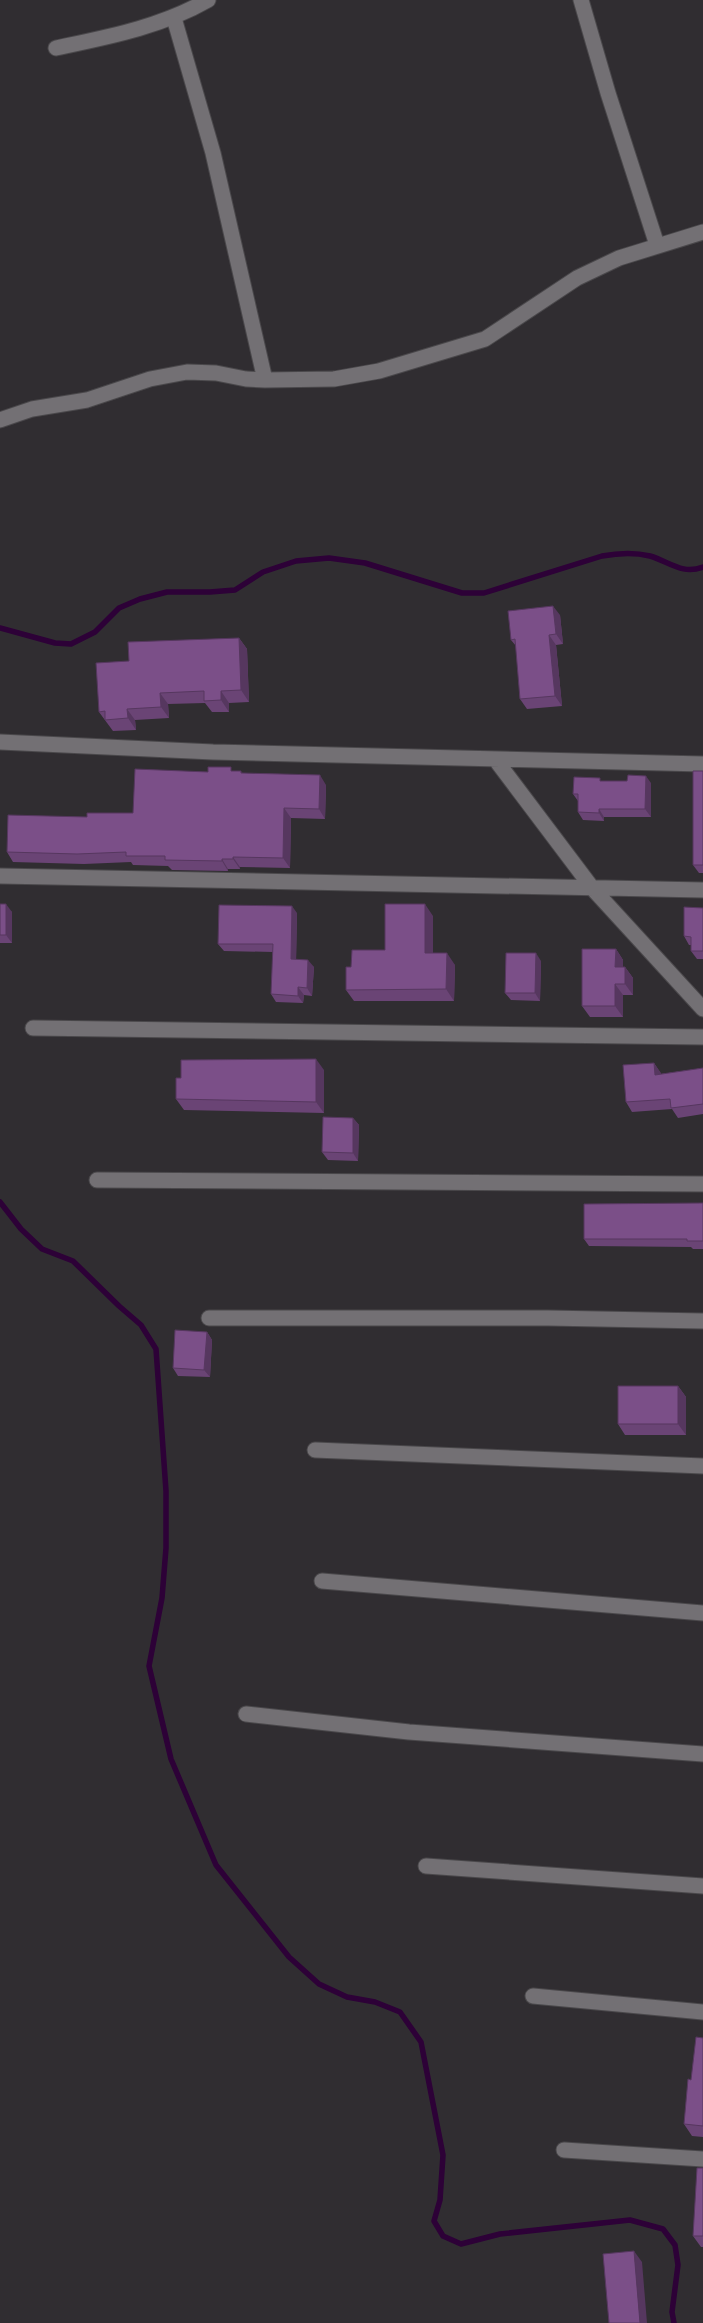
<svg xmlns="http://www.w3.org/2000/svg" width="703" height="2323" viewBox="0 0 703 2323" font-family="'Fira Sans',sans-serif">
<style>
.lines{fill:none;stroke-linecap:round;stroke-linejoin:round}
.stream{stroke:#2d0137;stroke-width:5.5}
.minor-casing{stroke:#4a484b;stroke-width:17}
.minor{stroke:#737074;stroke-width:15}
.wall{fill:#6a4475}
.shaded-wall{fill:#56375f}
.building{fill:#7b4f88;stroke:#56375f}
</style>
<rect width="100%" height="100%" fill="#302d31"/>
<g class="lines">
<path class="stream" d="M0 628 55 643 71 644 95 632 119 608 140 599 167 592H210L235 590 263 572 296 561 329 558 365 563 462 593H484L602 556C618 553 634 552 650 556 670 562 682 575 703 567
M0 1202 21 1229 42 1249 73 1261 119 1306 141 1325 156 1349 166 1491V1548L162 1598 149 1666 171 1759 216 1865 289 1957 319 1984 347 1997 375 2002 400 2012 421 2042 443 2155 440 2200 434 2221 443 2236 461 2244 500 2234 630 2220 663 2229 675 2245 678 2265 672 2312 674 2323"/>
<defs>
<path id="minor" d="M581 0 608 93 657 245
M174 18 213 153 265 380
M56 48C108 37 161 27 208 0
M0 420 32 409 87 400 150 379 187 372 216 373 246 379 265 380 334 379 379 371 485 339 577 278 619 258 703 232
M0 742 213 752 703 764
M495 759 593 889 703 1009
M0 876 703 890
M33 1028 703 1037
M97 1180 703 1184
M209 1318H548L703 1321
M315 1450 703 1466
M322 1581 703 1613
M246 1714 409 1732 703 1754
M426 1866 703 1886
M533 1996 703 2012
M564 2150 703 2159"/>
</defs>
<use href="#minor" class="minor-casing"/>
<use href="#minor" class="minor"/>
</g>
<path class="wall" d="M560 615 563 644 556 645 562 706 527 709 520 699 516 646 511 640Z
M239 638 247 649 249 702 229 703V712H212L205 703 168 704 169 718 135 720 136 730 113 731 99 712 129 661Z
M234 771 243 773 326 785 325 819 291 818 290 868 240 867V869H228V871L172 870 168 866 133 865 131 862 84 864 13 862 7 852 87 817 133 813 208 772Z
M703 771V873H699L693 865Z
M603 781 651 783V817H604V821L583 820 578 812V801L573 794Z
M0 904 12 912V943H0Z
M703 908V959H697L691 951V945H689L684 936Z
M297 913 296 959 314 967 312 996 304 995 303 1003 276 1002 271 994 273 952 224 951 218 944Z
M433 916V953L455 965 454 1001H354L346 990 351 967 385 950Z
M616 949 623 960V967H625L633 978V995H623V1017H590L582 1006Z
M541 961 540 1001 511 1000 505 993Z
M654 1063 661 1074 703 1068V1114L678 1118 672 1109 632 1112 626 1102Z
M324 1070V1113L184 1110 176 1099Z
M353 1118 359 1125 358 1161 328 1160 322 1152Z
M703 1203V1249H693L691 1247 589 1246 584 1239Z
M207 1332 212 1340 210 1377 178 1376 173 1368Z
M678 1386 686 1397V1435H625L618 1424Z
M703 2038V2137L692 2136 684 2124 691 2080Z
M703 2168V2247H701L693 2236Z"/>
<path class="shaded-wall" d="M553 606 560 615 563 644 556 634Z
M549 635 556 645 562 706 555 696Z
M239 638 247 649 249 702 241 690Z
M221 691 229 703V712L221 700Z
M160 693 168 704 169 718 161 707Z
M127 709 135 720 136 730 128 718Z
M320 775 326 785 325 819 319 809Z
M646 776 651 783V817L645 809Z
M284 808 291 818 290 868 283 858Z
M599 809 604 817V821L599 813Z
M233 857 240 867V869L233 859Z
M222 859 228 869V871L222 861Z
M6 904 12 912V943L6 935Z
M425 904 433 916V964L425 953Z
M292 906 297 913 296 966 291 959Z
M616 949 623 960V978L615 967Z
M447 953 455 965 454 1001 446 989Z
M536 953 541 961 540 1001 535 993Z
M308 960 314 967 312 996 307 988Z
M625 967 633 978V995L625 984Z
M615 984 623 995V1017L615 1006Z
M298 987 304 995 303 1003 298 996Z
M316 1059 324 1070V1113L316 1102Z
M654 1063 661 1073 662 1084 655 1075Z
M353 1118 359 1125 358 1161 353 1153Z
M207 1332 212 1340 210 1377 204 1370Z
M678 1386 686 1397V1435L678 1424Z
M634 2251 642 2262 647 2323H640Z"/>
<path class="building" d="M553 606 556 634 549 635 555 696 520 699 515 639 511 640 508 611Z
M239 638 241 690 221 691V700L204 701V691L160 693 161 707 127 709 128 718 105 720V711L99 712 96 663 129 661 128 642Z
M208 767H231V771H241V773L320 775 319 809 284 808 283 858 233 857V859H222V861L165 860V856H126V852L77 854 7 852 8 815 87 817V813H133L135 769 208 772Z
M693 771H703V865H693Z
M628 775 646 776 645 809H599V813L578 812V794H573L574 777 600 778V781H627Z
M0 904H6V935H0Z
M385 904H425V953H447L446 989 346 990V967H351L352 950H385Z
M219 905 292 906 291 959 308 960 307 988 298 987V996L271 994 273 944H218Z
M684 907 703 908V951H691V937L684 936Z
M582 949H616L615 967H625V984H615V1006H582Z
M506 953H536L535 993H505Z
M316 1059V1102L176 1099V1078H181V1060Z
M654 1063 655 1075 703 1068V1104L671 1108 670 1099 626 1102 623 1065Z
M323 1117 353 1118V1153L322 1152Z
M703 1203V1241H687V1239H584V1204Z
M175 1330 207 1332 204 1370 173 1368Z
M618 1386H678V1424H618Z
M696 2037 703 2038V2126L684 2124 688 2079 691 2080Z
M697 2168H703V2236H693Z
M634 2251 640 2323H609L603 2254Z"/>
</svg>
